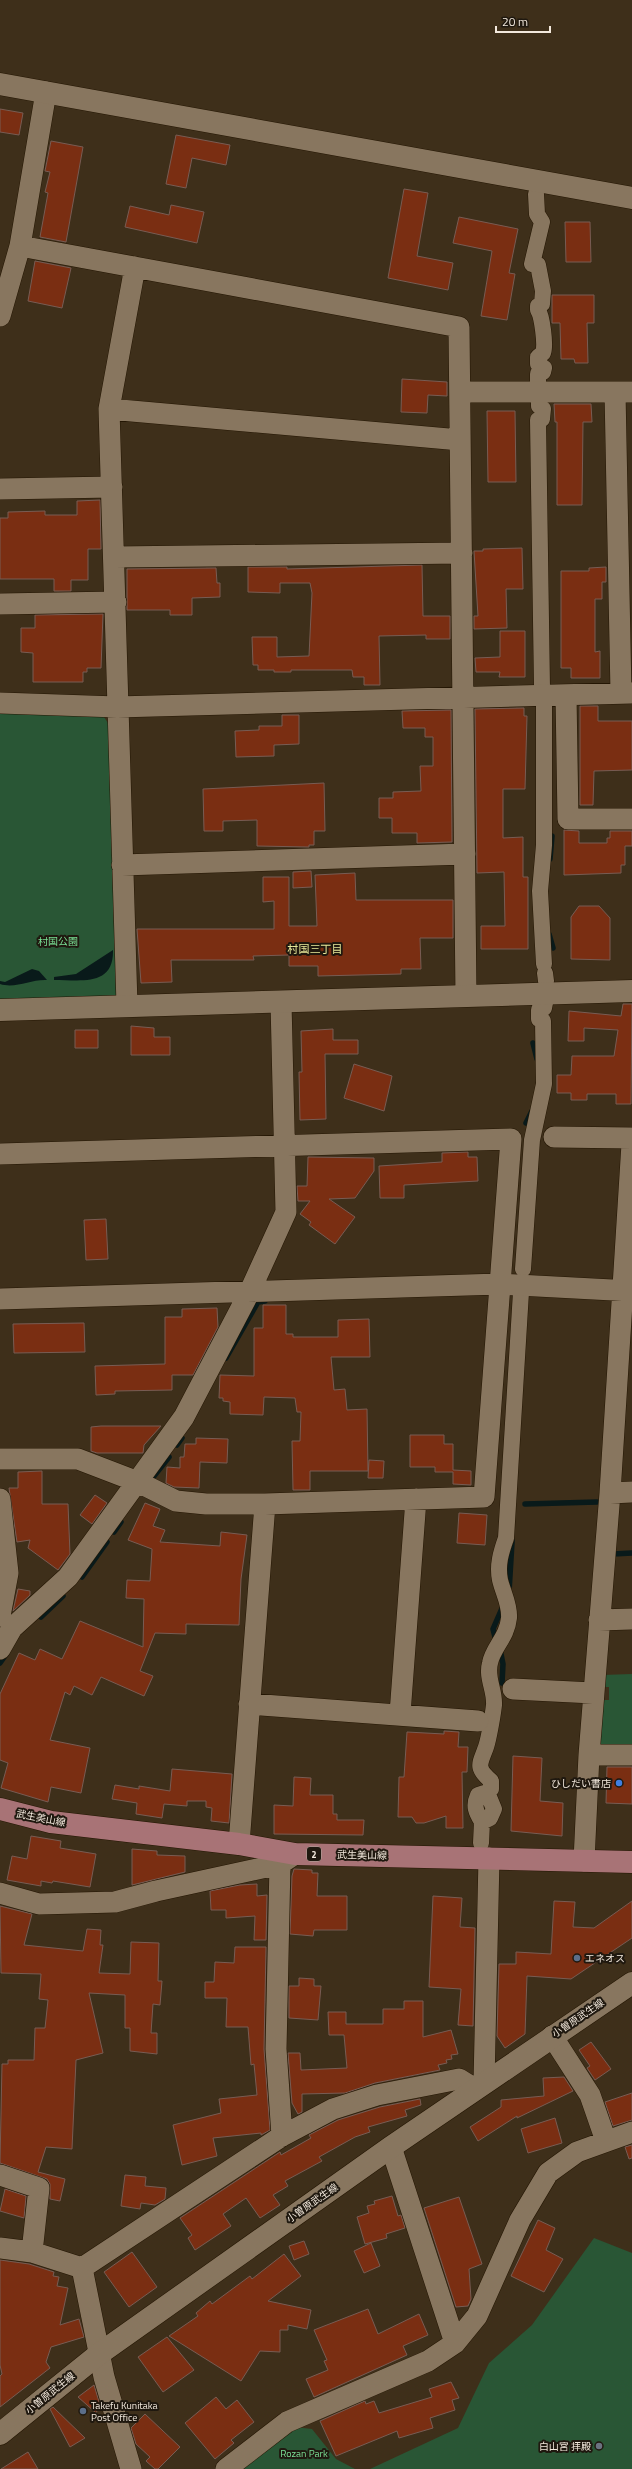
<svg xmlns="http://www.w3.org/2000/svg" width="632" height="2469" viewBox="0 0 632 2469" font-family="'Titillium Web','Noto Sans JP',sans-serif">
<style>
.green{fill:#295635}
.water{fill:#091a1a}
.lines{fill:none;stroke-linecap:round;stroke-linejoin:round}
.stream{stroke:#091a1a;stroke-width:5.5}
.building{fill:#7a2e12;stroke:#785c53}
.pedestrian-casing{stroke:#241603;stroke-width:17}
.minor-casing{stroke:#241603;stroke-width:22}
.tertiary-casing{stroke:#241603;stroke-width:23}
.secondary-casing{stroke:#241603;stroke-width:23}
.primary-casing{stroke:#241603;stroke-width:23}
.pedestrian{stroke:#88765f;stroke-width:16}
.minor{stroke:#88765f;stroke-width:21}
.tertiary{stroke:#88765f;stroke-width:22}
.secondary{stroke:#88765f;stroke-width:22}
.primary{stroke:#a87376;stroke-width:22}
.shop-dot{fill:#3f7fe0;stroke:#1f180f;stroke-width:1.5}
.service-dot{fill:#5c6f8a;stroke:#1f180f;stroke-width:1.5}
.worship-dot{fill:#6b7280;stroke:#1f180f;stroke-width:1.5}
.labels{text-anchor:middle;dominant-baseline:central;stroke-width:4;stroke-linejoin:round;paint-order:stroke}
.shield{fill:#1f180f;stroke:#b3aa9f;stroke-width:1}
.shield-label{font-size:9px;font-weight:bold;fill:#f3e9dd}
.park-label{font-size:10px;fill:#7ae196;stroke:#1f180f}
.poi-label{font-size:10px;fill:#f3e9dd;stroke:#1f180f;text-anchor:end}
.street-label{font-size:10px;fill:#f3e9dd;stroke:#1f180f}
.neighbourhood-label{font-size:11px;fill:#e8e899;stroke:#1f180f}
</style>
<rect width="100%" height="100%" fill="#3e2f1a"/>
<path class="green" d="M0 711 102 714 108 723 116 996 0 1002Z
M632 1674V1749L598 1744 601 1700H609V1687H601L602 1675Z
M594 2238 632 2253V2469H370L458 2428 489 2363 532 2325Z
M295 2427 312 2429 336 2459 355 2469H237Z"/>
<path class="water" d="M113 950C114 987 81 980 54 980V977L76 974Z
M32 969 39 971 47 980C31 979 16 989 0 984V981L5 982Z
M515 1538 512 1588 509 1586 505 1564Z"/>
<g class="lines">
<path class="stream" d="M550 859 552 836
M549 934 553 948
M533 1043 537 1059
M526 1123 532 1111
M226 1358 258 1302 265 1301
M177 1445 182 1438
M154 1476 169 1457
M525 1504 597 1502
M114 1532 121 1522
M613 1550V1554L632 1553
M82 1577 107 1542
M41 1617 63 1596
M496 1641 493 1629 503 1606
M500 1649 503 1664 502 1683
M0 1663 7 1653"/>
</g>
<path class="building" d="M0 109 23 113 19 135 0 132Z
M176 135 230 145 226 165 192 158 186 188 166 184Z
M51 141 83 147 66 242 40 237 48 193 45 192 50 172 45 171Z
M404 189 428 193 417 256 453 263 448 290 388 278Z
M171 205 204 212 197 243 125 227 130 206 169 215Z
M459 217 518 229 509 273 515 274 507 320 481 316 492 251 453 243Z
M565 222H590L591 262H566Z
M35 261 71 268 62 308 28 301Z
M552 295H594V323H587L588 363H575L574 359H561L560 323H552Z
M402 379 447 382V396L428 395 427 413 401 412Z
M554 404H591L592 422H583L582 505H557V422H555Z
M487 411H515L516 482H488Z
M100 500 101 549H88V580H71V591H54V579H0V518H8V512L45 511V515H77V501Z
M522 548 523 589H506L507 628 474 629V616H478L474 551H483V549Z
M422 565 423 616H450V639H426V635L379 636 380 685H364V677H353L352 670H291V672H274V670H258V665H253L252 637H277V657L309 656 312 593 310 583H280V593L248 592V567H287V569Z
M606 567V582H602V599H595V652L600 651V678H571V668H561V571H589V568Z
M216 568 217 583H220V597L192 598V615H170V610H127V569Z
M103 614 101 668H87V672H83V682H33V653L21 652V628H35V615Z
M500 631H525V677H499L500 672H476L475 658 500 657Z
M580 706H598V721H632V770L594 771 593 805H580Z
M524 708V716H527L525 789H503V838L523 837V877H528V949H481V926H505L504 872 477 873 475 709Z
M451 710 452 842 417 843V833H392V818H379V798H393V792L421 791 420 766H433V737H425V728H403L402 711Z
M282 715H299V744L274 745V756L236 757 235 731 259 730V726H282Z
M324 783 325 831H314V845H309V847L257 846V820L223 821V831H204L203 789Z
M564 830 579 831V843H607V838H610V831H632V846H625V865H621V873L564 875Z
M311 871 312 887 293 888V872Z
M355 873 356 900H453V938H420L421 969H401V974L318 976V966H289V955L253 956 254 960H171L172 982 141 983 137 929H274V901L263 902V877H289V926H317L315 875Z
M579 906H599L610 918V960L571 959V917Z
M623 1004H632L631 1104H616V1094H587V1100H571V1093H557V1075H571L572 1056H614L618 1030 584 1028V1041H568L569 1011 621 1016Z
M131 1026 154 1028V1037H170V1055H131Z
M333 1029V1040H358V1054H325L326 1119 300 1120 299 1072H302L301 1031Z
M75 1030H98V1048H75Z
M354 1064 392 1076 384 1111 344 1098Z
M468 1152V1157H477L478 1181 404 1185V1198H380L379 1166 442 1162V1153Z
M308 1157 374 1158V1171L355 1198 329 1199 355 1217 335 1244 309 1225 311 1222 300 1214 310 1201H298L297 1186H307Z
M106 1219 108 1259 86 1260 84 1220Z
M263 1305H286V1334H293V1337H338V1320L369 1319 370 1357H331L334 1390 345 1389 347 1410 367 1409 368 1471H310V1490H293L292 1441H300L301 1412H297L295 1398 264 1397 263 1415 230 1414V1402L223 1401V1398H219L220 1375 254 1376V1328H263Z
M217 1308 218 1327 193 1375H172V1390L115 1391V1394L96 1395 95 1366 165 1364V1317H182V1309Z
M84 1323 85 1352 14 1353 13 1324Z
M101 1426H161L144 1445 143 1453H97L91 1451V1427Z
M410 1435H444V1444H453V1470L471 1471V1485L453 1484V1472H435V1467H410Z
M196 1438 228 1439 227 1463 200 1462 199 1488 174 1487 166 1483 167 1467 180 1468V1457H184L185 1444H196Z
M369 1460 384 1461 383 1478H368Z
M42 1471V1504H68L70 1554 58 1570 28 1548 30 1540 17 1542 9 1488H18V1472Z
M95 1495 107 1503 92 1524 80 1515Z
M145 1503 160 1509 153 1526 165 1530 160 1542 220 1546 221 1532 247 1535 241 1579 239 1625 186 1624V1634L155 1633 140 1671 153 1676 144 1696 101 1677 92 1695 74 1686 70 1695 65 1692 50 1740 90 1748 81 1793 51 1787 48 1802 1 1788 8 1763 0 1760V1694L19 1653 35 1660 40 1649 62 1659 80 1621 143 1647 144 1599 126 1598 127 1580 150 1581 152 1549 128 1540Z
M459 1513 487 1515 485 1545 457 1543Z
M18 1589 30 1591V1595L13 1611Z
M444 1731 459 1732 458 1747H468L467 1772H462L463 1828H446V1816L424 1823H416L412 1817H398L399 1777H404L407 1732 444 1734Z
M513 1756 542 1758 540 1801 563 1803 562 1836 511 1831Z
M607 1767H632V1804L606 1803Z
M172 1769 232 1774 229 1823 211 1821 212 1808 206 1807V1801H187V1806L164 1804 162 1818 136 1814 137 1803 112 1799 115 1785 139 1789V1786L170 1791Z
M294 1777 311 1778 310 1795H333V1814H337V1820H364L363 1835 274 1834V1805L293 1806Z
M31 1836 61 1841 60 1848 96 1854 90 1887 53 1881 52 1883 41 1881V1886L7 1880 12 1856 27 1859Z
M132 1849 157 1851V1855L185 1856V1872L132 1885Z
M294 1869 312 1870V1873H318L317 1896H347V1930H314L313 1936 290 1934 292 1876Z
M257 1884V1896L267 1895 266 1940H254L255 1916 226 1918V1910H211L210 1891 240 1885Z
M433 1896 462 1898 460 1927 475 1928 473 2026 458 2025 461 1989 429 1987Z
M554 1901 575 1902 573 1927 594 1928 632 1901V1938L571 1979 527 1976 525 2034 505 2048 497 2036 499 1964H516V1952L551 1954Z
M0 1906 32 1914 24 1945 83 1951 87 1929 101 1930 100 1945H103L99 1973 130 1974 131 1942 159 1943 158 1981H162L160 2005 153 2004 151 2033H157V2054L130 2051V2028H125V1995L89 1993 103 2053 76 2060 72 2149 46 2147 38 2172 65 2179 60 2201 50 2199V2184L47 2179 0 2163 2 2064H8V2060H34L35 2028H45L48 2000 39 1999 41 1974 1 1973Z
M235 1947H266L264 2049 270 2130 261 2135V2133L213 2138 217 2156 182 2165 173 2125 221 2113 219 2099 257 2095 254 2064 251 2065 248 2027H226L227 1998H205V1982H214L215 1962 234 1963Z
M299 1978 314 1979V1986H321L318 2020 289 2018V1986H299Z
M404 2001H423V2037L451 2030 458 2054 451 2055 452 2059 446 2060 447 2063 438 2065 440 2070 375 2083 345 2093 302 2094V2112L298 2114 292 2103 288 2053H300L301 2070 347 2068 344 2035H329L328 2012H346V2024H383V2009H404Z
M591 2042 611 2069 595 2080 587 2068 590 2066 579 2050Z
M564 2077 573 2091 517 2118V2116L478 2141 470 2127 501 2107V2100L544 2096 543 2078Z
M632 2093V2120L613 2126 605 2102Z
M420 2099 421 2105 405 2110 407 2116 368 2127 370 2132 355 2137 319 2157 322 2161 285 2181 288 2186 273 2195 280 2205 260 2218 246 2198 223 2214 231 2226 195 2250 188 2238 192 2235 180 2218 280 2152 281 2155 311 2138 309 2135 338 2120 380 2107Z
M555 2118 562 2143 528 2153 521 2129Z
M632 2145V2158L629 2159 625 2147Z
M125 2175 146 2177 145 2186 166 2188 165 2199 155 2205 141 2203 140 2209 121 2206Z
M5 2189 26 2196 24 2218 0 2211Z
M392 2196 398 2216 401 2215 405 2228 386 2234 387 2238 365 2244 357 2217 369 2213 367 2206 375 2204 374 2201Z
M459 2197 482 2264 469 2269 471 2299 468 2306 456 2307 424 2208Z
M538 2220 555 2228 546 2250 563 2259 544 2292 511 2276Z
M304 2241 309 2254 294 2260 289 2246Z
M371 2243 380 2266 364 2273 354 2251Z
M132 2252 157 2287 129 2307 104 2272Z
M284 2254 301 2276 268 2301 311 2310 307 2329 288 2325V2330H280V2352L260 2351 241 2381 169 2336 198 2316 196 2313 210 2301 212 2304 250 2276 252 2279Z
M0 2260 29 2264 54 2272 53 2276 59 2277 57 2286 68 2288 60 2325 79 2319 84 2337 51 2347 46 2362 50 2368 0 2407V2376L2 2374 0 2365Z
M368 2309 378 2334 419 2314 428 2335 403 2346 407 2355 314 2397 306 2379 328 2370 324 2361 327 2360 314 2330Z
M167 2337 194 2370 163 2392 138 2357Z
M451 2382 459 2398 452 2400 455 2410 430 2418 433 2428 399 2438 397 2431 336 2456 320 2421 365 2401 366 2404 374 2401 379 2413 432 2397 429 2389Z
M94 2385 100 2405 96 2413 78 2397Z
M216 2397 226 2409 237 2400 254 2422 231 2440 234 2443 215 2459 185 2423Z
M53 2407 85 2438 70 2447 50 2409Z
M145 2414 180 2447 158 2469H155L146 2461 150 2457 136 2444 131 2428Z
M28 2452 38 2469H1Z"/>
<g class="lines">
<defs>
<path id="pedestrian" d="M536 194 537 214 542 222 532 264 538 265 543 291 542 304 538 306V310C542 316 546 345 543 353L538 357V364L544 368 543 372 538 374V383
M539 398V406L543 409 542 419 538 420 542 687
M544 704V845L540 891 544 964
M545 973 546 981
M523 1269 532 1140 544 1084 543 1021 539 1019V1010L544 1008 545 1003
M482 1822C476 1812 473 1806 478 1795L487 1792
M481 1843 482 1822 490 1818 494 1809 487 1792 491 1789V1781C475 1767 480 1764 486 1747 489 1738 493 1714 494 1705 495 1690 486 1678 490 1663 493 1647 507 1638 509 1618 510 1604 503 1593 500 1580 497 1565 501 1552 506 1538L521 1292"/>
<path id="minor" d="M20 246 459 327 466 996
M0 316 20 246 46 92
M460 392H632
M615 392 621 693
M109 409 460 440
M0 489 112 487
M115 557 462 553
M0 604 116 602
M566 695 568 819H632
M0 703 117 707 632 693
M122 865 465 854
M127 1005 109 409 135 267
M554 1137 632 1138
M0 1154 511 1139 484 1497 265 1504H206L176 1501 138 1482 78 1459H0
M0 1299 500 1284 632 1291
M610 1493 632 1492
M0 1499 8 1573 0 1616
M599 1620 632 1619
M0 1649 12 1628 68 1577 184 1417 250 1291 286 1212 281 1002
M513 1689 593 1693
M249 1704 478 1721
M400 1714 416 1499
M589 1755H632
M239 1844 265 1504
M584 1861 589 1755 610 1493 632 1144
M280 1864 276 2049 282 2136
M0 1893 39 1904 115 1902 156 1891 280 1864 295 1854
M552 2036 590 2095 606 2141
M484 2083 489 1858
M391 2147 455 2343
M0 2175 39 2188 32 2252
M0 2248 32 2252 82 2268 104 2377 131 2469
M82 2268 282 2136 333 2109 377 2095 459 2079 475 2089
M226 2469 287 2422 428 2361 455 2343 477 2316 520 2220 548 2173 577 2152 632 2132"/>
<path id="tertiary" d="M0 84 632 198
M0 1010 632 991"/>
<path id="secondary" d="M0 2434 99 2354 391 2147 632 1983"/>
<path id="primary" d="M0 1809 51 1822 239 1844 295 1854 632 1862"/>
</defs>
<use href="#pedestrian" class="pedestrian-casing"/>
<use href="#minor" class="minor-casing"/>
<use href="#tertiary" class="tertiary-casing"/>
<use href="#secondary" class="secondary-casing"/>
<use href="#primary" class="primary-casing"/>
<use href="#pedestrian" class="pedestrian"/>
<use href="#minor" class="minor"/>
<use href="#tertiary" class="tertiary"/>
<use href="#secondary" class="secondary"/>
<use href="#primary" class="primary"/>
</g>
<circle class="shop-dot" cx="619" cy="1783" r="4"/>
<g class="service-dot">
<circle cx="577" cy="1958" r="4"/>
<circle cx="83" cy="2411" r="4"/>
</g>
<circle class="worship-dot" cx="599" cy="2446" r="4"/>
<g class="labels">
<rect class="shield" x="307" y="1847" width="14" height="14" rx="3"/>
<g class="shield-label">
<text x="314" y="1854">2</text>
</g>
<g class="park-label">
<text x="58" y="941">村国公園</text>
<text x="304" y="2453">Rozan Park</text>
</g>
<g class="poi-label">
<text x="611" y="1783">ひしだい書店</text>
<text x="585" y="1958" text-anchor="start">エネオス</text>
<text x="91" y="2405" text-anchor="start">Takefu Kunitaka<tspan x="91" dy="12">Post Office</tspan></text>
<text x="591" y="2446">白山宮 拝殿</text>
</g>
<g class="street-label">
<text transform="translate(41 1818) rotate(11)">武生美山線</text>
<text transform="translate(362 1855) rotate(1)">武生美山線</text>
<text transform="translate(578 2018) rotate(-34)">小曽原武生線</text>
<text transform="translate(312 2203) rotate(-35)">小曽原武生線</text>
<text transform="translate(50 2393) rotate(-39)">小曽原武生線</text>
</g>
<g class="neighbourhood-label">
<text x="315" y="949">村国三丁目</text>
</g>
</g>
<path d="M496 26v6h54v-6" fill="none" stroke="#f3e9dd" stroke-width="2"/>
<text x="502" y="26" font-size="12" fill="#f3e9dd" stroke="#1f180f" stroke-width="3" paint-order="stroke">20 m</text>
</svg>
